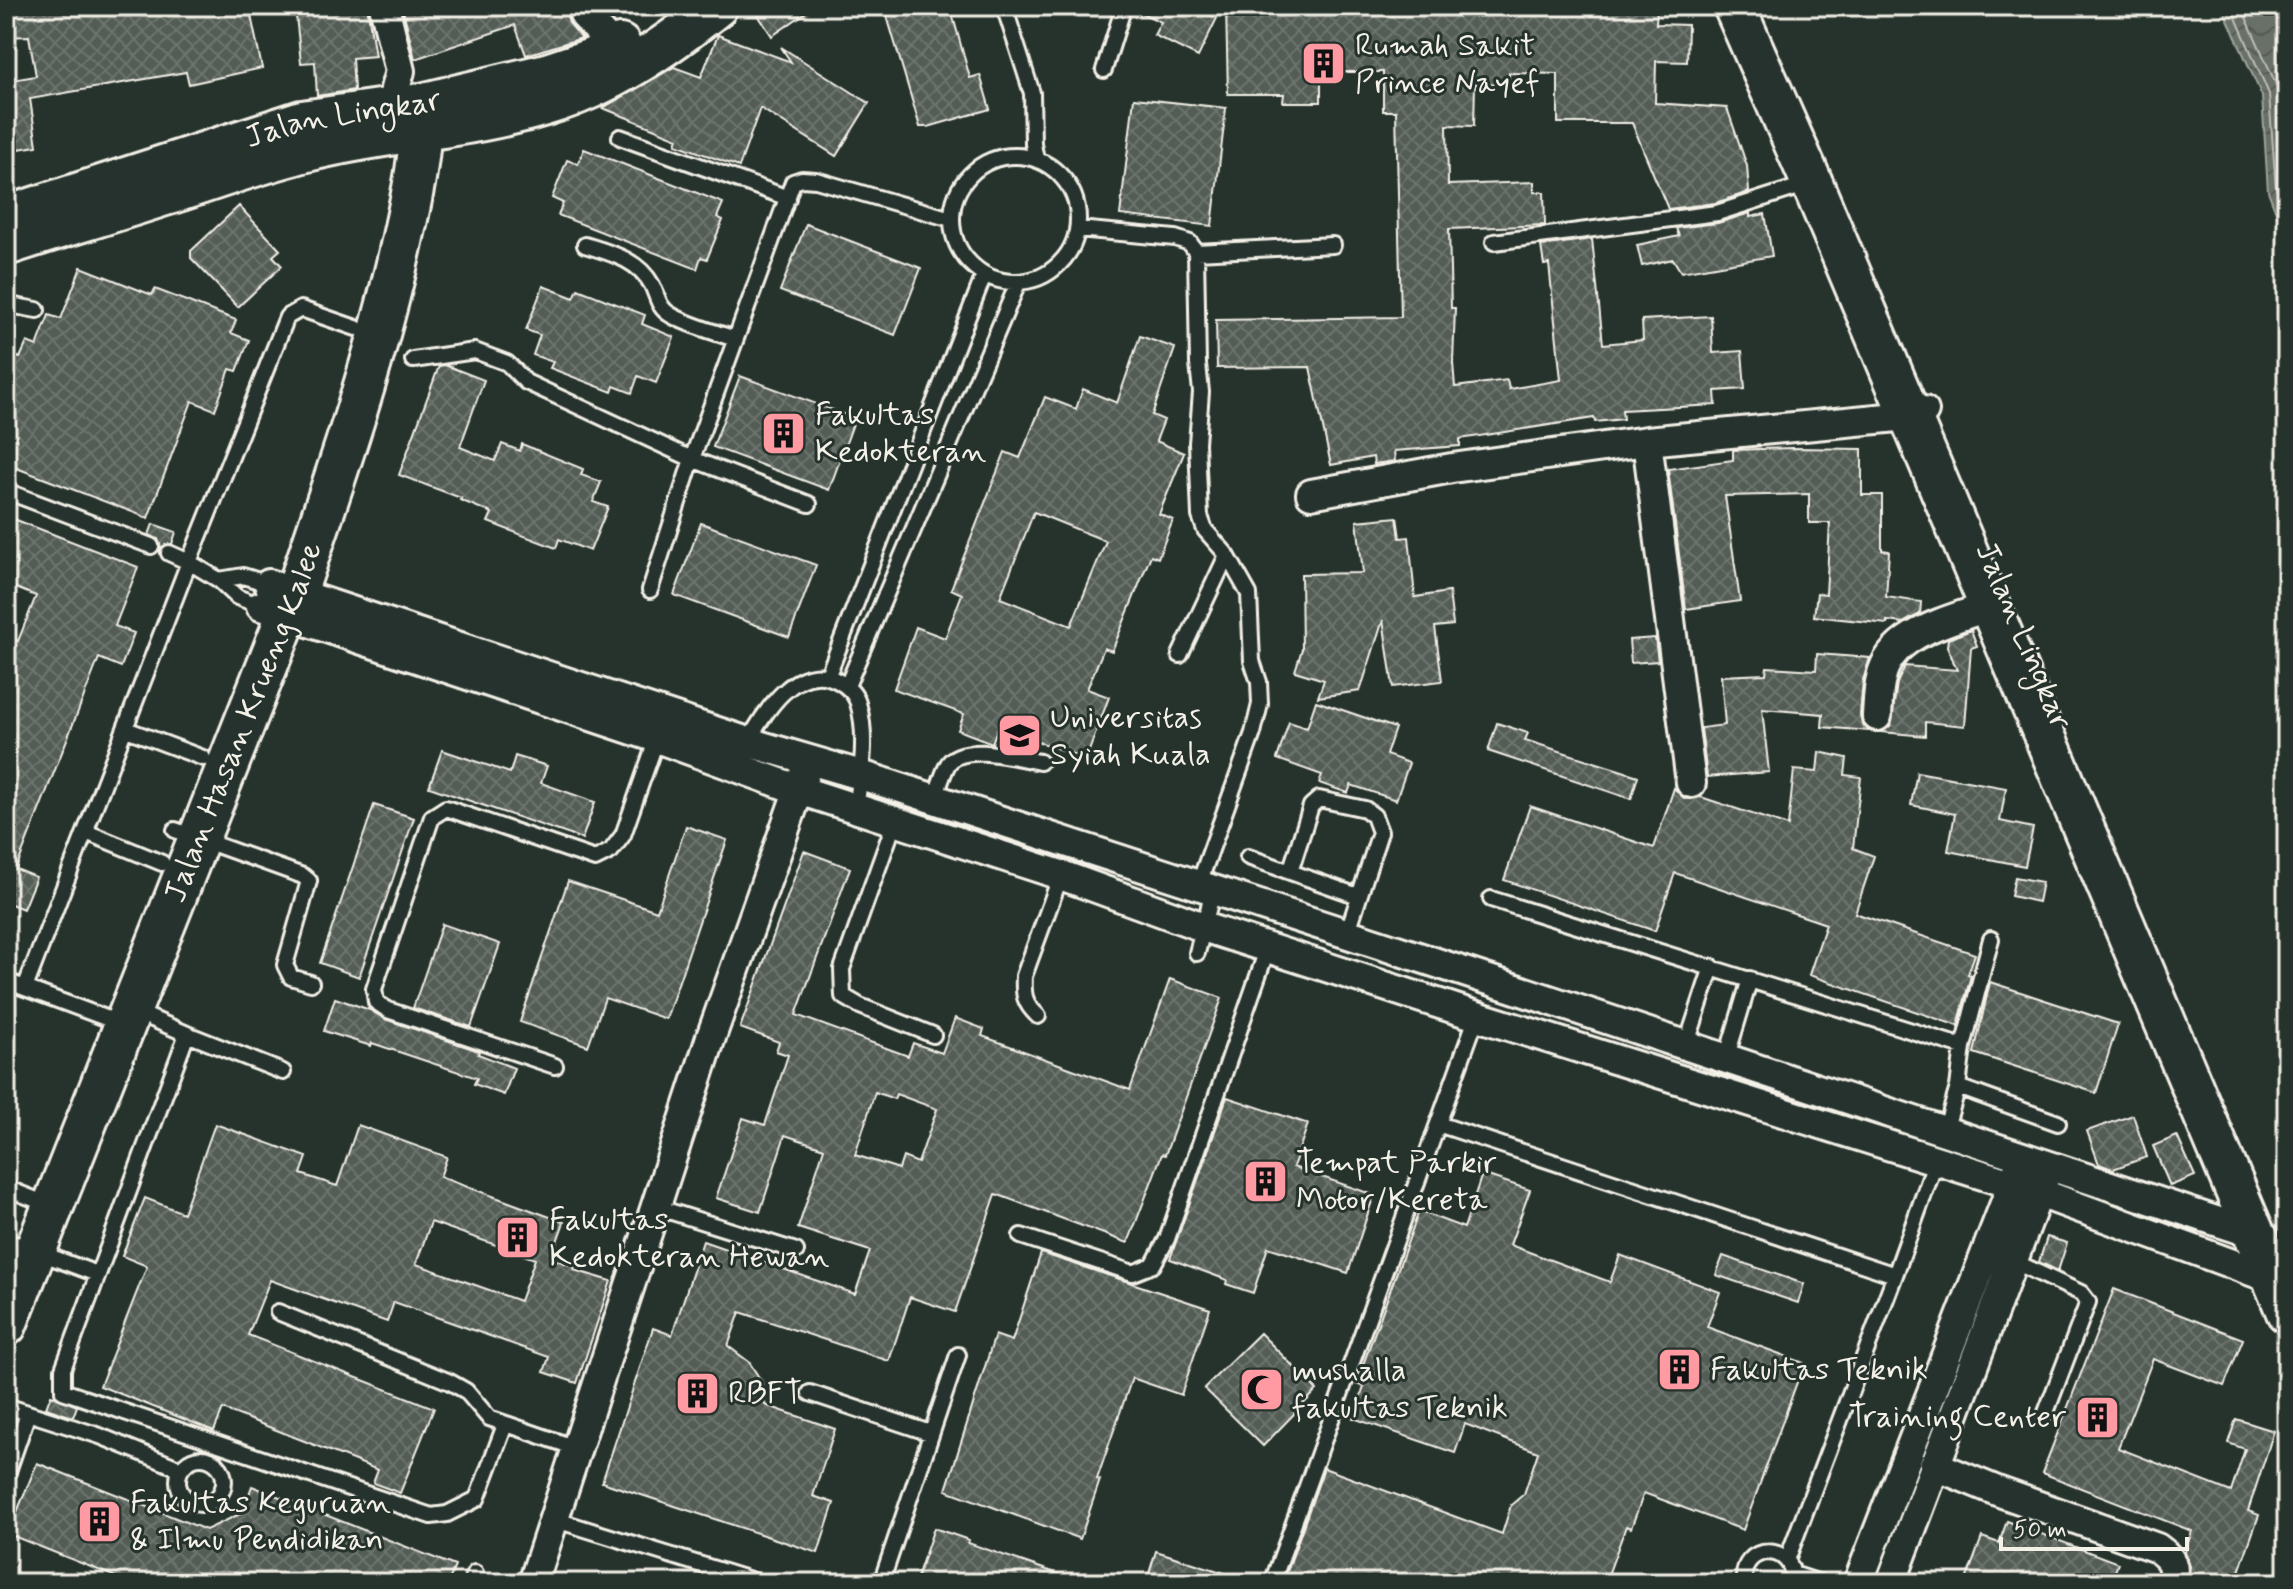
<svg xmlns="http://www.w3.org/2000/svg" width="2293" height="1589" viewBox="0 0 2293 1589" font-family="Mynerve,sans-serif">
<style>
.water{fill:url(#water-waves);stroke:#9fa39b;stroke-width:2}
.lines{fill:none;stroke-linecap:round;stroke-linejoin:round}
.shore{stroke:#bcbdb5;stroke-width:2}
.building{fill:url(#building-cross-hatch);stroke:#f4f1e8;stroke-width:2;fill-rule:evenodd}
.lane-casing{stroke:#f4f1e8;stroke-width:20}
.street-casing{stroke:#f4f1e8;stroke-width:34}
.secondary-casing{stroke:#f4f1e8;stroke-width:46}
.lane{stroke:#26332d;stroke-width:14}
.street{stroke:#26332d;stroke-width:28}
.secondary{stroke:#26332d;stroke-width:40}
.labels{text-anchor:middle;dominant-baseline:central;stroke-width:6;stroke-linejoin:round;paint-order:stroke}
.poi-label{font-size:32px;fill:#f4f1e8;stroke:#26332d;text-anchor:start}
.street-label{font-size:32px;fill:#f4f1e8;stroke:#26332d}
</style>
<defs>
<pattern id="water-waves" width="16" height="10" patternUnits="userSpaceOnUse" patternTransform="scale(2)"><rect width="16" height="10" fill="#676f68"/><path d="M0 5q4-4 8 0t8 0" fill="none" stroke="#565a55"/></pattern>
<pattern id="building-cross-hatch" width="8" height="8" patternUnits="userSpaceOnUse" patternTransform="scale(2)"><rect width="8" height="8" fill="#525c55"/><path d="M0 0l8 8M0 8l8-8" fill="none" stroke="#6c746d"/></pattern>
</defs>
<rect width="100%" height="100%" fill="#26332d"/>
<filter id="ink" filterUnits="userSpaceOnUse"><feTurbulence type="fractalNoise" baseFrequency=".0125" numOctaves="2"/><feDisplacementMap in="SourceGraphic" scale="16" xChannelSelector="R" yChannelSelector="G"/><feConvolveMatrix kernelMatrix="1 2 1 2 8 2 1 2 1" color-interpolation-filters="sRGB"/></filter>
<g filter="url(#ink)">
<path class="water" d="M2222 6H2287V241L2268 191 2262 96Z"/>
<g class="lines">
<path class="shore" d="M2231 6 2269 94 2276 189 2287 218
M2241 6 2279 91 2287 189"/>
</g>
<path class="building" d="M7 6H249L262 68 189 84 186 72 30 99 37 146 6 151V81L36 76 29 36 8 37Z
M295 6H367L375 56 352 58 354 90 317 96 315 62 301 63Z
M402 6H564L569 23 582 38 526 55 515 25 415 59Z
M752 6H815L772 36Z
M884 6H950L970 78 980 75 990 109 928 127H920Z
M1134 6H1193L1217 18 1198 57 1154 35 1161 22 1133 9Z
M1226 6H1657L1656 24 1688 25 1687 62 1656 61 1655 103 1727 108 1747 166 1749 192 1715 203 1668 209 1632 123H1558V74L1509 73V85L1475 84 1474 126 1447 125 1448 185 1534 182V192H1544L1545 225 1449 229 1451 308H1455L1453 363 1455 387 1507 380 1509 389 1561 380 1549 264 1544 265 1541 246 1592 239 1603 344 1643 340 1642 320 1711 316 1713 353 1742 351 1745 389 1715 391 1716 405 1622 410 1623 419 1595 422 1594 418 1460 439V446L1394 451 1395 461 1374 464 1373 457 1331 465 1310 367 1217 368 1216 320 1401 317 1396 111H1383V72H1321V102H1283L1284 94H1228Z
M718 35 791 62 781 47 869 103 836 156 760 108 739 167 676 144 678 138 603 108 674 67 701 77Z
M1134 98 1226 108 1212 226 1120 215Z
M584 149 723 203 717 217 723 220 707 259 701 257 697 269 558 215 563 203 552 198 567 160 578 164Z
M239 206 280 250 273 256 282 266 238 307 191 258V251Z
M1750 213V217L1765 214 1772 256 1681 272 1673 259 1642 266 1637 245 1679 236 1676 228 1718 223Z
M806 224 921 268 895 335 780 291Z
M81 267 152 295 155 289 236 320 231 333 249 340 237 371 230 369 215 410 192 401 148 518 6 464V353L20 358 27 342 37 346 49 315 61 319Z
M543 286 574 298 578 289 645 315 642 324 674 337 656 383 638 376 632 393 614 386 612 392 550 368 553 362 533 355 540 335 526 330Z
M1140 336 1175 348 1152 415 1164 420 1156 441 1184 453 1159 514 1173 520 1158 558 1151 555 1112 651 1104 648 1087 689 1109 697 1086 759 998 727 992 743 958 730 964 714 894 689 916 627 945 638 962 594 951 589 1005 452 1020 458 1045 397 1076 409 1083 389 1117 403ZM1034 512 1106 541 1071 626 1000 598Z
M445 365 484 380 460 447 495 461 502 444 520 451 522 444 583 469 581 475 601 482 593 502 608 507 590 551 559 539 556 548 488 522 492 513 460 500 461 498 399 475 439 366Z
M740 376 855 418 829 490 713 447Z
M1792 448 1862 449V495H1882V550L1889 551 1886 597 1921 602 1920 614 1903 623 1887 621V624L1814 616 1817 593 1826 594 1830 523H1809V494L1725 496 1740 601 1686 609 1668 469 1733 460V450Z
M6 516 138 567 115 626 134 633 121 667 99 658 16 869 36 877 23 909 6 902V636L18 641 36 596 6 584Z
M1397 517 1400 538 1409 537 1415 597 1449 592 1453 625 1435 627 1442 681 1393 687 1383 620 1360 691 1318 697 1324 680 1295 671 1302 649 1301 574 1363 573 1357 521Z
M701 523 816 565 789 637 674 595Z
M153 524 176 532 172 544 161 548 158 539 149 535Z
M1971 630 1977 646 1971 648 1965 726 1925 722V736L1881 732 1891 725 1897 683 1905 666 1957 670 1947 646 1948 639Z
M1655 638 1658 661 1631 663 1629 640Z
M1817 654 1870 658 1863 680 1860 715 1862 724 1870 731 1822 727 1823 714 1762 709 1769 772 1707 777 1701 728 1725 725 1721 676 1766 674 1767 667 1816 670Z
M1316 701 1395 728 1386 755 1409 763 1396 800 1351 785 1348 793 1319 783 1322 775 1277 759 1289 722 1307 728Z
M1497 723 1528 733 1525 740 1638 776 1631 799 1488 751Z
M442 750 510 773 515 756 547 766 541 783 595 802 582 839 429 787Z
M1819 752 1847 758 1845 775 1861 777 1853 848 1874 856 1855 913 1975 954 1968 974 1971 975 1958 1026 1809 975 1826 924 1675 873 1655 931 1504 880 1530 806 1654 848 1674 788 1685 799 1701 797 1788 826 1794 770 1817 772Z
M1917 772 2006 788 2000 821 2033 828 2025 866 1948 851 1955 814 1911 805Z
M374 805 414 818 359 977 320 963Z
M686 826 727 840 666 1019 605 998 588 1046 520 1022 568 881 657 911Z
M804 851 850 868 796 1015 908 1056 913 1043 942 1053 955 1018 984 1029 982 1036 1130 1090 1170 979 1222 998 1165 1155 1162 1154 1128 1243 996 1194 955 1312 910 1297 889 1361 740 1312 728 1346 749 1362 762 1382 765 1405 835 1429 813 1496 834 1503 818 1553 602 1482 653 1328 672 1335 703 1241 855 1294 870 1251 798 1228 824 1148 785 1135 760 1212 716 1198 743 1118 765 1125 788 1055 776 1051 779 1042 740 1028ZM875 1092 894 1099 896 1094 937 1109 918 1163 903 1157 899 1169 855 1155Z
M2015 877 2042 882 2038 902 2011 896Z
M442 924 500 944 471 1027 413 1008Z
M1990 982 2118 1024 2096 1093 1974 1053Z
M335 998 370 1010 385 1019 479 1051 478 1054 514 1068 504 1095 474 1084 477 1078 372 1043 371 1046 324 1031Z
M1227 1097 1308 1124 1293 1167 1374 1195 1348 1273 1268 1247 1253 1293 1226 1284 1227 1280 1170 1259Z
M2133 1115 2147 1157 2113 1169 2099 1164 2087 1131Z
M215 1124 307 1157 301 1174 337 1186 358 1125 447 1157 440 1177 564 1222 551 1258 575 1267 574 1270 611 1281 577 1383 544 1372 549 1357 394 1302 387 1322 270 1280 248 1335 434 1408 400 1493 373 1483 378 1470 223 1409 214 1431 100 1386 147 1266 122 1256 145 1198 183 1213ZM431 1222 535 1259 520 1301 416 1264Z
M2177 1136 2195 1176 2170 1186 2153 1146Z
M1482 1174 1530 1190 1510 1245 1610 1282 1620 1255 1720 1292 1707 1327 1804 1363 1743 1530 1644 1493 1631 1528 1626 1526 1605 1583H1513L1498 1578 1496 1583H1283L1324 1468 1502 1534 1511 1505 1524 1494 1538 1452 1465 1424 1455 1453 1353 1418 1364 1387 1356 1384 1419 1211 1464 1228Z
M2047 1237 2067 1243 2058 1271 2039 1262Z
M1041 1253 1210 1309 1181 1395 1132 1378 1097 1479 1100 1480 1080 1539 946 1490 995 1335 1012 1341Z
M1723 1256 1804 1284 1798 1303 1716 1275Z
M2114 1289 2243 1339 2224 1386 2153 1359 2118 1448 2231 1492 2245 1449 2228 1443 2236 1419 2274 1431 2248 1511 2259 1515 2235 1583H2188L2190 1566 2185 1552 2192 1531 2042 1473Z
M1260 1333 1317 1390 1263 1446 1204 1388Z
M51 1395 77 1406 73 1417 46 1408Z
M37 1463 206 1530 242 1513 252 1486 455 1566 448 1583H131L8 1534Z
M2007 1521 2118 1563 2111 1583H1965L1982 1537 1999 1543Z
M934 1528 969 1540 968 1543 1076 1580 1075 1583H915Z
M1156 1551 1243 1579 1242 1583H1146Z"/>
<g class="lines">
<defs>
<path id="lane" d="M1004 6 1032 93 1033 144 1036 159
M1104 70 1124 6
M620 137 788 198
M952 219a63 63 0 1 1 126 0a63 63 0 1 1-126 0Z
M1078 229 1175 238 1190 243 1196 252 1198 364 1201 392 1197 443 1200 516 1205 530 1227 555 1249 594 1252 661 1259 682 1260 704 1253 733 1198 886
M1494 242 1717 213 1811 183
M585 245C610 253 638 259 652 285 658 297 658 308 671 315 690 326 715 332 735 339
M1196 252 1333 245
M6 308 15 306 37 310
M413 360 475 351 507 363 526 382 692 459 809 504
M6 491 151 546
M169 553 189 562 287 317 301 309 356 328
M219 580 243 576 269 584
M650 590 692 459 793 182 802 179 816 180 951 219
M1180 655 1227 555
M828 675 984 275
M847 686 1018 283
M126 729 203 758
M747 744C763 714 797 658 838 681 847 686 855 693 858 703 868 736 861 774 856 808
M934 800C939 788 942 775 948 764 962 742 1018 758 1040 762
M895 821 842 969 843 996 860 1006 933 1035
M175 830 303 876 309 881 285 965 291 977 311 983
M86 832 162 863
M1248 857 1358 896
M1290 872 1311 806 1319 799 1365 809 1374 816 1380 832 1347 934
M1491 899 1963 1047 1991 939
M1197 953 1213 891
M6 981 122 1024
M25 988 189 562 219 580 237 597 261 606
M132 1010 187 1034 63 1369V1391L431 1516 447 1514 477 1499 505 1425
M1038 1016C1024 1003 1023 995 1024 976L1061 875
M187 1034 283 1072
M1686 1046 1712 967
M1963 1047 1958 1087 2058 1123
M1726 1059 1750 979
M555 1066 388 1010 376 1002 374 989 432 817 446 808 595 859 611 851 623 835 657 738
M1438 1124 1895 1275 1787 1560
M1945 1131 1958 1087
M6 1188 34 1199
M656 1207 796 1251
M1021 1236 1133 1273 1153 1265 1167 1239 1268 947
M16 1244 97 1274
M2011 1260 2081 1293 2088 1302 2045 1415
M1895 1275 1936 1161
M278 1312 450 1382 466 1391 489 1418 576 1448
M810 1393 930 1433
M6 1406 100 1436 181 1469
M178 1481a23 23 0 1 1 46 0a23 23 0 1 1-46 0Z
M6 1477 28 1413
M553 1519 760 1583
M1793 1574 1820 1583
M471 1583 475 1573
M881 1583 958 1355
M1272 1583 1477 1016
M1745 1583C1737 1543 1798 1541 1792 1583"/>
<path id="street" d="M384 6 400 71 395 89 397 107
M581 6 585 16 615 48
M1647 441 1691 783
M1311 494 1452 468 1647 441 1908 416 1924 411
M269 584 748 742 861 775 1489 980 2264 1237
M261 606 657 738 799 790 1061 875 1203 927 1477 1016 2037 1192 2273 1279 2282 1281
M1877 716C1878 703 1878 690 1881 678 1890 632 1951 621 1989 606
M1934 1465 1997 1491 2157 1548C2171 1558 2177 1566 2170 1583
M533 1583 710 1040 805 772
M1858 1583 2018 1170
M1891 1583 2044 1178"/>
<g id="secondary">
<path d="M1734 6 1812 183 2287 1312"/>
<path id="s1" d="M6 217 302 121 421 104 547 74 592 59 620 45"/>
<path d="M6 245C58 228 110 213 162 196 210 181 258 163 307 151 385 131 467 129 545 105 609 86 665 48 717 6"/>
<path id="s2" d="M6 1325 296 593C336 476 377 358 403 237 413 192 422 150 421 104"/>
</g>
</defs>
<use href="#lane" class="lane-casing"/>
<use href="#street" class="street-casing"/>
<use href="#secondary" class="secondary-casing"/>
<use href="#lane" class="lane"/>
<use href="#street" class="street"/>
<use href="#secondary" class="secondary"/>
</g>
</g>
<defs>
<symbol id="building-square" viewBox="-11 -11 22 22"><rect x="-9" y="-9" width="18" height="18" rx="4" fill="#ff9aa2" stroke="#26332d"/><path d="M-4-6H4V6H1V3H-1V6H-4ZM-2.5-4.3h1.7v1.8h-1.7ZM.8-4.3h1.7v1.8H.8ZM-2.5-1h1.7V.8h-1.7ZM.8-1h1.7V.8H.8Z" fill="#111"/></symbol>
<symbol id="university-square" viewBox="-11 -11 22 22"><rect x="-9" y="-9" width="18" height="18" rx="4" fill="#ff9aa2" stroke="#26332d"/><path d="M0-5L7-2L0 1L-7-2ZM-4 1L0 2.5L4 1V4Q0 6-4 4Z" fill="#111"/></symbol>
<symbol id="mosque-square" viewBox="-11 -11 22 22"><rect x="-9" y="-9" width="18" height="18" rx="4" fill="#ff9aa2" stroke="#26332d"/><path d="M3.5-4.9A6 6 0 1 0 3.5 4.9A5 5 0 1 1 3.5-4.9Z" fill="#111"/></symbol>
</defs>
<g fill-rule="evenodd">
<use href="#building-square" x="1298" y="38" width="51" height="51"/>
<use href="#building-square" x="758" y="408" width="51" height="51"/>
<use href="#university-square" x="994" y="710" width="51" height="51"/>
<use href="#building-square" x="1240" y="1156" width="51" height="51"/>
<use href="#building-square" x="492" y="1212" width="51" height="51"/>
<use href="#building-square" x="1654" y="1344" width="51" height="51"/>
<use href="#mosque-square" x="1236" y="1364" width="51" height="51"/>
<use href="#building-square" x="672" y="1368" width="51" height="51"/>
<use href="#building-square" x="2072" y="1392" width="51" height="51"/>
<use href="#building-square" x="74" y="1496" width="51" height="51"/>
</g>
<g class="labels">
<g class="poi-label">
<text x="1355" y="46">Rumah Sakit<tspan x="1355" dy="37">Prince Nayef</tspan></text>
<text x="815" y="415">Fakultas<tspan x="815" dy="37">Kedokteran</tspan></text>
<text x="1050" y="718">Universitas<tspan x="1050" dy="37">Syiah Kuala</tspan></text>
<text x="1296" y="1163">Tempat Parkir<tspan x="1296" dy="37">Motor/Kereta</tspan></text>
<text x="549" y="1220">Fakultas<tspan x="549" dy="37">Kedokteran Hewan</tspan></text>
<text x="1710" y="1370">Fakultas Teknik</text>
<text x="1292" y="1371">mushalla<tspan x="1292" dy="37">fakultas Teknik</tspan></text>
<text x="728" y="1394">RBFT</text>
<text x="2066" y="1417" text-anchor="end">Training Center</text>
<text x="130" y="1503">Fakultas Keguruan<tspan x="130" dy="37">&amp; Ilmu Pendidikan</tspan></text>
</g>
<g class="street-label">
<text stroke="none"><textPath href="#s1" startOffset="352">Jalan Lingkar</textPath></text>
<text transform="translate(2023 636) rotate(67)">Jalan Lingkar</text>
<text stroke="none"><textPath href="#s2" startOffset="648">Jalan Hasan Krueng Kalee</textPath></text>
</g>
</g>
<rect width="2293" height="1589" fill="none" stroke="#26332d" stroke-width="32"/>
<rect x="16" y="16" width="2261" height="1557" fill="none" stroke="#f4f1e8" stroke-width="3" filter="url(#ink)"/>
<path d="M2001 1537v12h186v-12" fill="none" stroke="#f4f1e8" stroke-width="4"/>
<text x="2013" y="1537" font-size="24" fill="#f4f1e8" stroke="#26332d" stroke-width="6" paint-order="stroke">50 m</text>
</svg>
